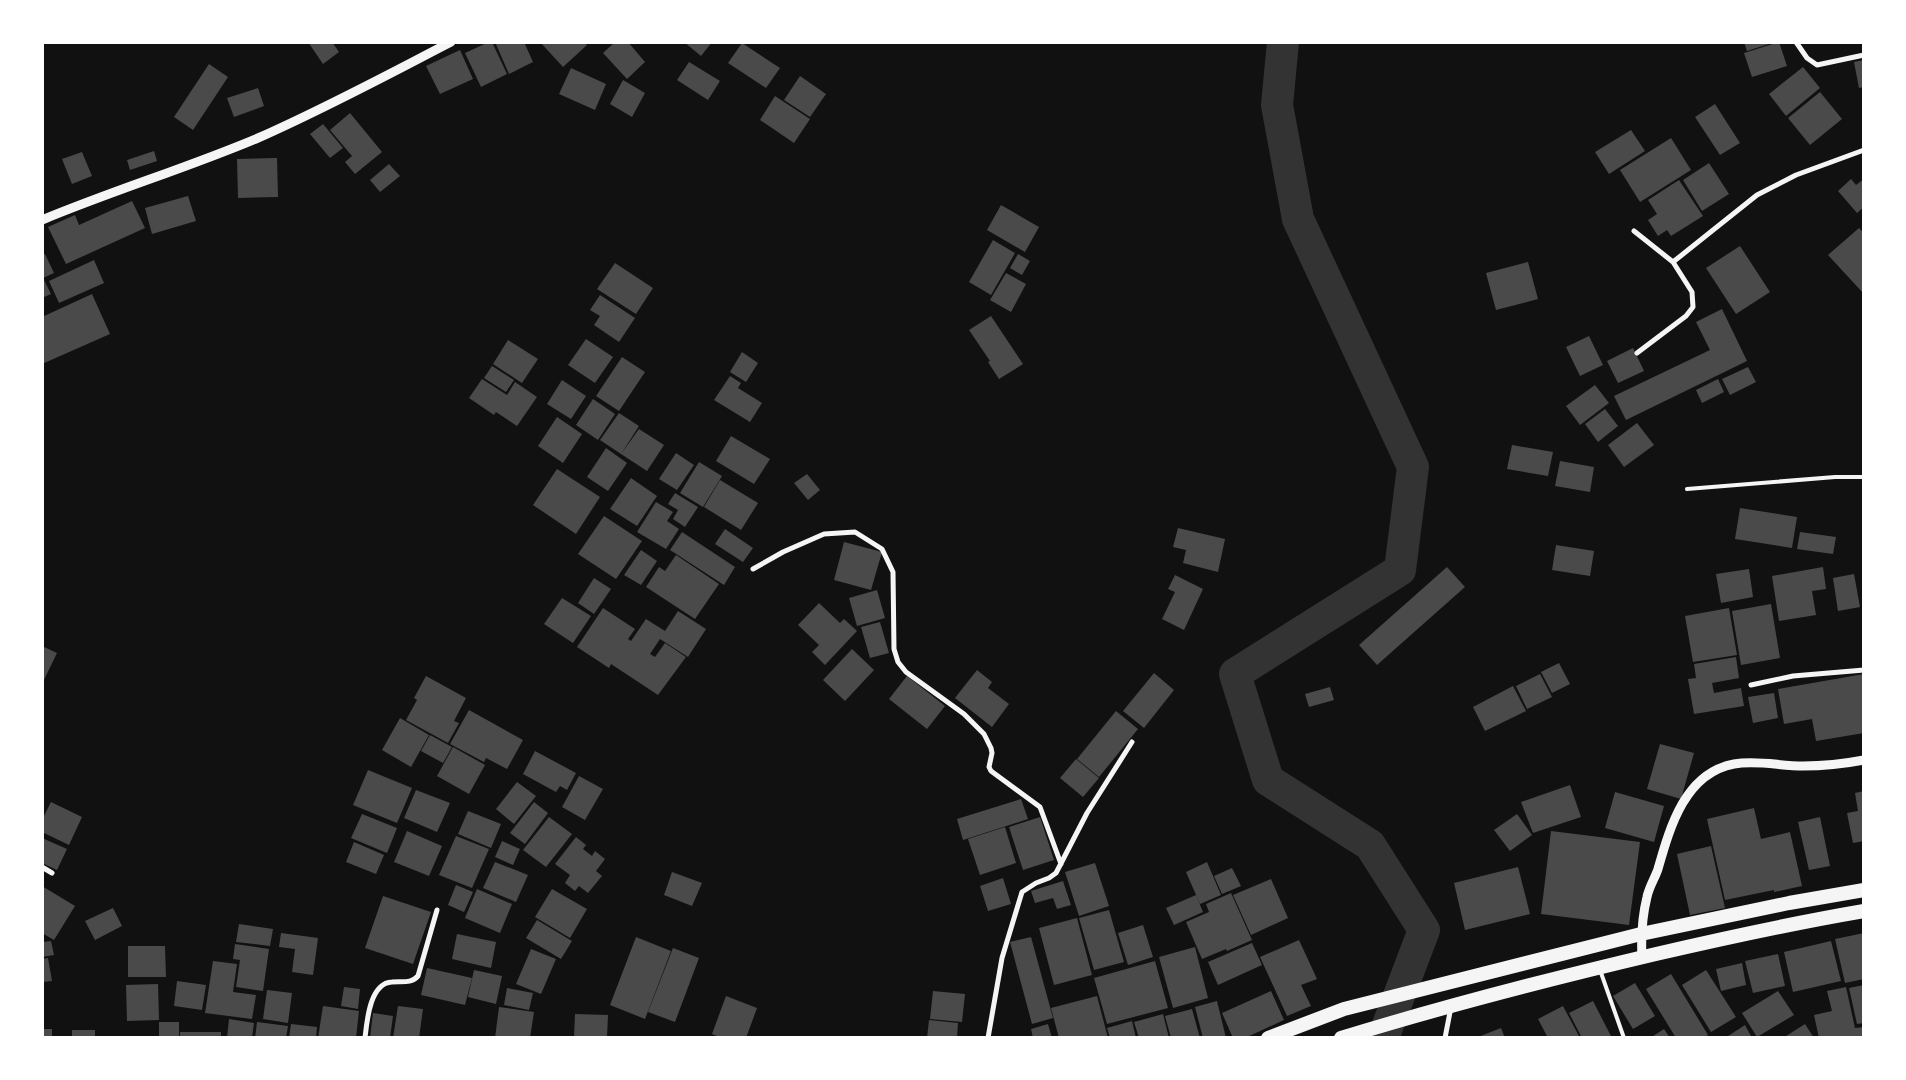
<svg xmlns="http://www.w3.org/2000/svg" width="1906" height="1080" viewBox="0 0 1906 1080" font-family="'Sofia Sans Condensed',sans-serif">
<style>
.lines{fill:none;stroke-linecap:round;stroke-linejoin:round}
.river{stroke:#333;stroke-width:32}
.building{fill:#4a4a4a}
.service{stroke:#f5f5f5;stroke-width:4}
.minor{stroke:#f5f5f5;stroke-width:5}
.tertiary{stroke:#f5f5f5;stroke-width:9}
.trunk{stroke:#f5f5f5;stroke-width:14}
</style>
<rect width="100%" height="100%" fill="#111"/>
<g class="lines">
<path class="river" d="M1283 42 1277 105 1298 219 1413 467 1400 570 1235 674 1268 780 1370 845 1424 930 1383 1038"/>
</g>
<path class="building" d="M308 42H332L339 52 323 64Z
M489 42H492L507 74 481 87 465 53Z
M495 42H524L533 62 509 74Z
M540 42H584L587 45 563 67Z
M615 42H628L645 62 627 79 603 53Z
M684 42H712L701 56Z
M1744 42H1772V43L1747 51Z
M1779 42 1787 66 1752 77 1744 53Z
M742 43 780 68 766 88 728 63Z
M460 50 473 79 440 94 426 66Z
M1864 60V87L1859 88 1854 62Z
M689 62 720 81 708 100 677 80Z
M209 64 228 77 193 130 174 117Z
M1803 67 1820 88 1786 116 1769 94Z
M571 68 606 84 595 110 559 94Z
M800 76 826 94 810 117 784 100Z
M623 80 645 93 632 117 610 104Z
M258 88 264 106 234 117 227 98Z
M1820 92 1842 119 1810 145 1788 118Z
M775 96 810 119 794 143 760 120Z
M1715 104 1740 143 1720 155 1695 117Z
M350 113 382 152 355 174 345 162 352 156 330 130Z
M323 124 343 148 330 158 310 134Z
M1631 130 1645 151 1609 174 1595 152Z
M1671 138 1691 170 1640 202 1620 170Z
M154 151 157 161 130 170 127 160Z
M82 152 92 176 72 184 62 159Z
M277 158 278 197 238 198 237 159Z
M1709 163 1729 194 1702 211 1683 180Z
M389 164 400 176 380 192 370 180Z
M1851 179 1856 185 1864 179V207L1857 213 1838 191Z
M1679 180 1703 216 1671 236 1667 230 1658 236 1648 220 1657 214 1648 200Z
M188 196 196 221 152 234 145 208Z
M132 201 145 228 66 264 48 227 75 215 79 225Z
M1001 205 1039 227 1025 252 987 230Z
M1859 228 1864 233V294L1828 255Z
M993 240 1015 253 991 295 969 282Z
M1740 246 1770 292 1736 314 1706 268Z
M45 254 54 273 43 278 51 294 42 298V255Z
M1018 254 1030 261 1022 275 1010 268Z
M94 260 104 283 59 303 49 281Z
M1528 262 1538 299 1496 310 1486 273Z
M615 263 653 288 636 314 597 289Z
M1006 273 1026 284 1011 312 990 300Z
M92 294 110 334 42 364V317Z
M600 295 635 318 619 342 594 325 600 316 590 310Z
M1722 309 1747 361 1626 420 1614 396 1710 350 1696 322Z
M991 316 1023 364 999 379 988 362 990 361 969 330Z
M1589 336 1603 365 1580 376 1566 347Z
M586 339 613 357 595 383 568 365Z
M508 340 538 359 522 383 493 364Z
M1633 348 1644 371 1618 383 1607 361Z
M742 352 758 363 746 382 730 372Z
M622 357 645 372 619 411 596 396Z
M492 366 514 380 506 392 484 378Z
M1748 367 1756 382 1730 395 1722 379Z
M730 376 741 383 738 388 762 403 750 422 714 400Z
M482 379 507 395 515 382 537 397 517 426 496 412 494 415 469 398Z
M1718 379 1724 392 1702 403 1696 390Z
M562 380 586 396 571 419 547 404Z
M1595 385 1609 403 1580 425 1566 406Z
M593 399 615 414 598 440 576 425Z
M1605 409 1618 426 1598 442 1585 424Z
M619 413 639 426 621 454 600 440Z
M557 417 582 434 563 463 538 446Z
M1637 423 1654 445 1624 467 1608 445Z
M639 429 664 445 647 471 621 454Z
M731 436 770 459 754 484 716 461Z
M1512 445 1553 452 1548 476 1507 469Z
M606 448 627 463 608 491 587 477Z
M676 453 694 465 677 490 659 479Z
M1560 461 1594 467 1590 492 1555 486Z
M699 462 722 476 703 507 680 493Z
M557 469 600 497 576 534 533 505Z
M807 474 820 490 808 500 794 483Z
M631 478 657 496 637 526 610 509Z
M720 480 758 503 741 530 704 507Z
M675 493 698 507 685 527 673 519 678 510 668 504Z
M656 502 673 512 667 521 679 529 666 549 637 532Z
M1740 508 1797 517 1792 548 1735 539Z
M604 516 642 541 616 579 578 554Z
M1178 528 1225 539 1218 572 1183 563 1186 550 1173 547Z
M725 529 753 548 743 562 715 544Z
M682 532 735 567 724 585 670 550Z
M1800 532 1836 537 1833 554 1797 549Z
M844 542 882 552 871 590 834 580Z
M1556 545 1594 551 1590 576 1552 570Z
M641 550 657 561 641 585 624 575Z
M676 555 719 584 695 619 646 587 659 567 665 571Z
M1447 567 1465 587 1377 665 1359 645Z
M1823 567 1826 589 1812 591 1816 615 1779 621 1772 576Z
M1749 569 1753 597 1721 603 1716 574Z
M1854 574 1860 607 1838 611 1833 578Z
M1175 575 1203 589 1184 630 1162 619 1175 592 1168 589Z
M594 578 611 589 594 614 578 603Z
M877 590 885 618 857 626 849 598Z
M562 598 591 616 573 643 544 624Z
M819 603 840 623 844 619 857 631 825 665 812 652 819 645 798 625Z
M1771 604 1780 658 1741 665 1732 611Z
M603 608 635 629 628 639 640 647 631 641 646 619 665 631 678 611 706 629 688 657 660 639 650 654 655 657 665 643 686 657 658 695 611 664 609 668 577 647Z
M1729 608 1737 655 1693 662 1685 616Z
M880 622 889 653 870 658 861 627Z
M42 646 57 653 42 684Z
M852 649 874 670 845 701 823 680Z
M1736 657 1739 678 1712 683 1714 693 1741 688 1744 706 1694 714 1688 679 1696 678 1694 664Z
M1559 663 1570 684 1552 693 1541 672Z
M977 670 992 682 988 688 1009 704 992 727 955 698Z
M1154 673 1174 690 1144 728 1123 711Z
M1540 674 1552 697 1527 709 1516 686Z
M1864 674V733L1816 741 1812 719 1784 724 1778 689Z
M426 676 466 698 454 721 459 723 448 743 406 720 417 700 414 698Z
M907 676 945 706 927 729 889 699Z
M1513 686 1526 711 1485 731 1473 707Z
M1330 687 1334 700 1309 707 1305 694Z
M1774 693 1778 718 1753 723 1748 697Z
M469 710 523 740 507 769 486 758 484 762 450 744Z
M1116 711 1138 729 1099 777 1077 759Z
M400 718 429 735 411 767 382 750Z
M430 735 452 747 443 763 421 751Z
M1660 744 1694 753 1681 799 1647 789Z
M453 747 485 765 469 794 437 776Z
M535 751 576 773 567 790 560 786 556 792 523 774Z
M1076 759 1099 778 1083 797 1060 778Z
M368 770 412 788 397 823 353 805Z
M579 776 603 789 585 820 562 807Z
M517 782 536 796 514 824 496 809Z
M1570 785 1581 817 1533 833 1521 802Z
M416 790 450 803 437 832 404 818Z
M1864 791V841L1853 843 1847 813 1858 811 1855 793Z
M1615 792 1664 806 1654 842 1605 828Z
M1021 799 1028 819 963 840 957 819Z
M51 802 82 817 69 845 42 832V820Z
M534 802 548 813 525 844 510 833Z
M1754 808 1761 839 1790 832 1802 886 1774 892V890L1725 900 1707 819Z
M468 811 501 824 491 848 458 834Z
M362 814 397 828 387 853 351 838Z
M1517 814 1532 835 1510 851 1494 830Z
M549 817 572 834 546 867 523 850Z
M1040 817 1054 860 1023 870 1009 827Z
M1820 817 1830 866 1809 870 1798 822Z
M1005 827 1016 863 980 875 968 839Z
M407 831 442 846 429 876 394 862Z
M1551 831 1640 842 1629 925 1541 914Z
M456 836 489 849 472 888 439 875Z
M576 837 586 845 583 849 592 856 595 851 605 859 596 871 602 876 588 893 579 886 575 891 565 883 570 875 555 864Z
M42 838 67 849 57 870 42 863Z
M502 841 520 849 513 865 495 857Z
M354 842 384 855 376 874 346 862Z
M1711 846 1725 908 1690 915 1677 854Z
M495 862 528 875 516 902 483 888Z
M1207 862 1221 895 1200 904 1186 872Z
M1095 863 1109 906 1079 916 1065 872Z
M1518 867 1530 914 1465 930 1454 883Z
M1232 868 1241 886 1222 894 1214 876Z
M672 872 702 883 692 906 664 895Z
M1003 878 1011 904 988 911 980 886Z
M1271 879 1288 918 1251 935 1233 895Z
M1063 881 1071 905 1057 909 1053 898 1035 903 1031 891Z
M456 885 473 892 464 912 448 905Z
M42 886 75 906 54 940 42 933Z
M477 889 512 904 500 933 465 918Z
M552 889 587 909 570 938 535 917Z
M1231 893 1252 940 1227 951 1226 949 1202 959 1186 922 1209 912 1206 904Z
M1196 895 1203 912 1174 925 1166 908Z
M383 896 431 912 413 964 365 948Z
M113 908 122 926 95 940 85 921Z
M1109 910 1124 962 1094 970 1079 918Z
M1077 918 1092 975 1054 985 1039 928Z
M537 920 572 941 561 959 526 938Z
M239 924 273 929 270 946 236 942Z
M1143 925 1153 957 1128 965 1118 933Z
M281 933 318 938 313 975 292 972 295 949 279 947Z
M1864 933V979L1845 983 1835 939Z
M457 934 496 942 491 968 452 959Z
M636 937 671 951 645 1019 610 1005Z
M1031 937 1053 1018 1032 1024 1010 942Z
M1299 940 1317 979 1301 985 1311 1006 1287 1016 1260 957Z
M51 941 54 955 42 957V942Z
M1831 941 1841 981 1793 992 1784 952Z
M1252 943 1262 965 1218 985 1208 962Z
M235 944 269 949 263 991 236 987 240 960 233 959Z
M128 946H165L166 977H128Z
M1195 947 1208 998 1173 1008 1159 957Z
M673 948 699 958 675 1022 648 1012Z
M531 949 556 959 541 994 516 984Z
M1778 954 1785 986 1753 993 1745 961Z
M48 958 52 981 42 982V959Z
M213 961 237 964 233 992 256 995 252 1019 205 1013Z
M1155 961 1168 1008 1107 1024 1094 978Z
M1742 963 1746 985 1721 991 1716 969Z
M427 968 472 978 465 1005 421 995Z
M474 970 502 976 496 1004 468 997Z
M1706 970 1736 1017 1711 1032 1682 985Z
M1671 974 1708 1035 1704 1038H1676L1646 989Z
M177 981 206 985 202 1010 174 1006Z
M1635 983 1655 1016 1633 1029 1613 996Z
M158 984 159 1020 127 1021 126 985Z
M1864 985V1023L1857 1024 1849 988Z
M344 987 360 989 358 1009 341 1006Z
M1846 987 1855 1028 1864 1027V1038H1819L1814 1015 1832 1011 1827 991Z
M507 988 533 993 529 1010 504 1005Z
M267 990 292 993 288 1023 263 1019Z
M933 991 965 994 962 1022 930 1019Z
M1271 991 1284 1020 1245 1038H1233L1222 1013Z
M1778 991 1794 1015 1757 1037 1742 1013Z
M726 996 757 1008 746 1038H721L712 1034Z
M1097 996 1108 1038H1059L1051 1008Z
M1217 1001 1226 1038H1203L1195 1007Z
M1593 1001 1612 1038H1582L1569 1013Z
M323 1006 359 1011 356 1038H318Z
M398 1006 423 1009 419 1038H393Z
M1563 1006 1580 1038H1548L1538 1019Z
M499 1007 534 1012 530 1038H495Z
M1192 1009 1200 1038H1171L1165 1016Z
M373 1013 393 1016 390 1038H370Z
M575 1014 608 1015 607 1038H574Z
M1163 1014 1169 1038H1139L1134 1022Z
M229 1019 254 1023 252 1038H227Z
M929 1020 958 1023 957 1038H927Z
M1132 1021 1136 1038H1110L1107 1028Z
M159 1022H179V1038H159Z
M257 1022 288 1026 286 1038H255Z
M291 1024 317 1027 316 1038H289Z
M1048 1024 1052 1038H1033L1031 1029Z
M1805 1024 1814 1038H1783Z
M1745 1025 1752 1038H1725Z
M1501 1028 1505 1038H1478V1037Z
M42 1029H52V1038H42Z
M1664 1029 1670 1038H1650Z
M72 1030H95V1038H72Z
M180 1032H221V1038H180Z"/>
<g class="lines">
<path class="service" d="M1687 489 1835 477H1864
M1600 970 1624 1038"/>
<path class="minor" d="M1796 42 1807 58 1817 65 1864 55
M1634 231 1673 262
M1637 353 1686 316 1693 307 1692 292 1673 262 1757 195 1796 175 1864 150
M753 569 783 552 824 534 855 532 882 549 893 572 894 649 898 662 906 672 964 714 984 734 991 748 992 753 989 767 991 771 1040 807 1061 864
M1751 685 1793 676 1864 670
M42 867 52 873
M365 1038C367 1020 370 983 392 982 402 981 411 984 418 976L437 910
M988 1038 1002 958 1022 892 1036 883 1049 878 1056 873 1087 813 1132 742
M1445 1038 1451 1007"/>
<path class="tertiary" d="M42 220C114 190 187 168 258 138 324 109 387 75 451 42
M1642 958C1641 938 1642 917 1647 897 1649 887 1655 878 1658 869 1670 827 1685 773 1734 764 1757 760 1780 766 1803 766 1823 766 1843 764 1864 760"/>
<path class="trunk" d="M1268 1038 1344 1009 1641 934 1789 903 1864 890
M1341 1038C1445 1006 1550 979 1656 954 1725 938 1794 923 1864 911"/>
</g>
<rect width="1906" height="1080" fill="none" stroke="#ffffff" stroke-width="88"/>
</svg>
